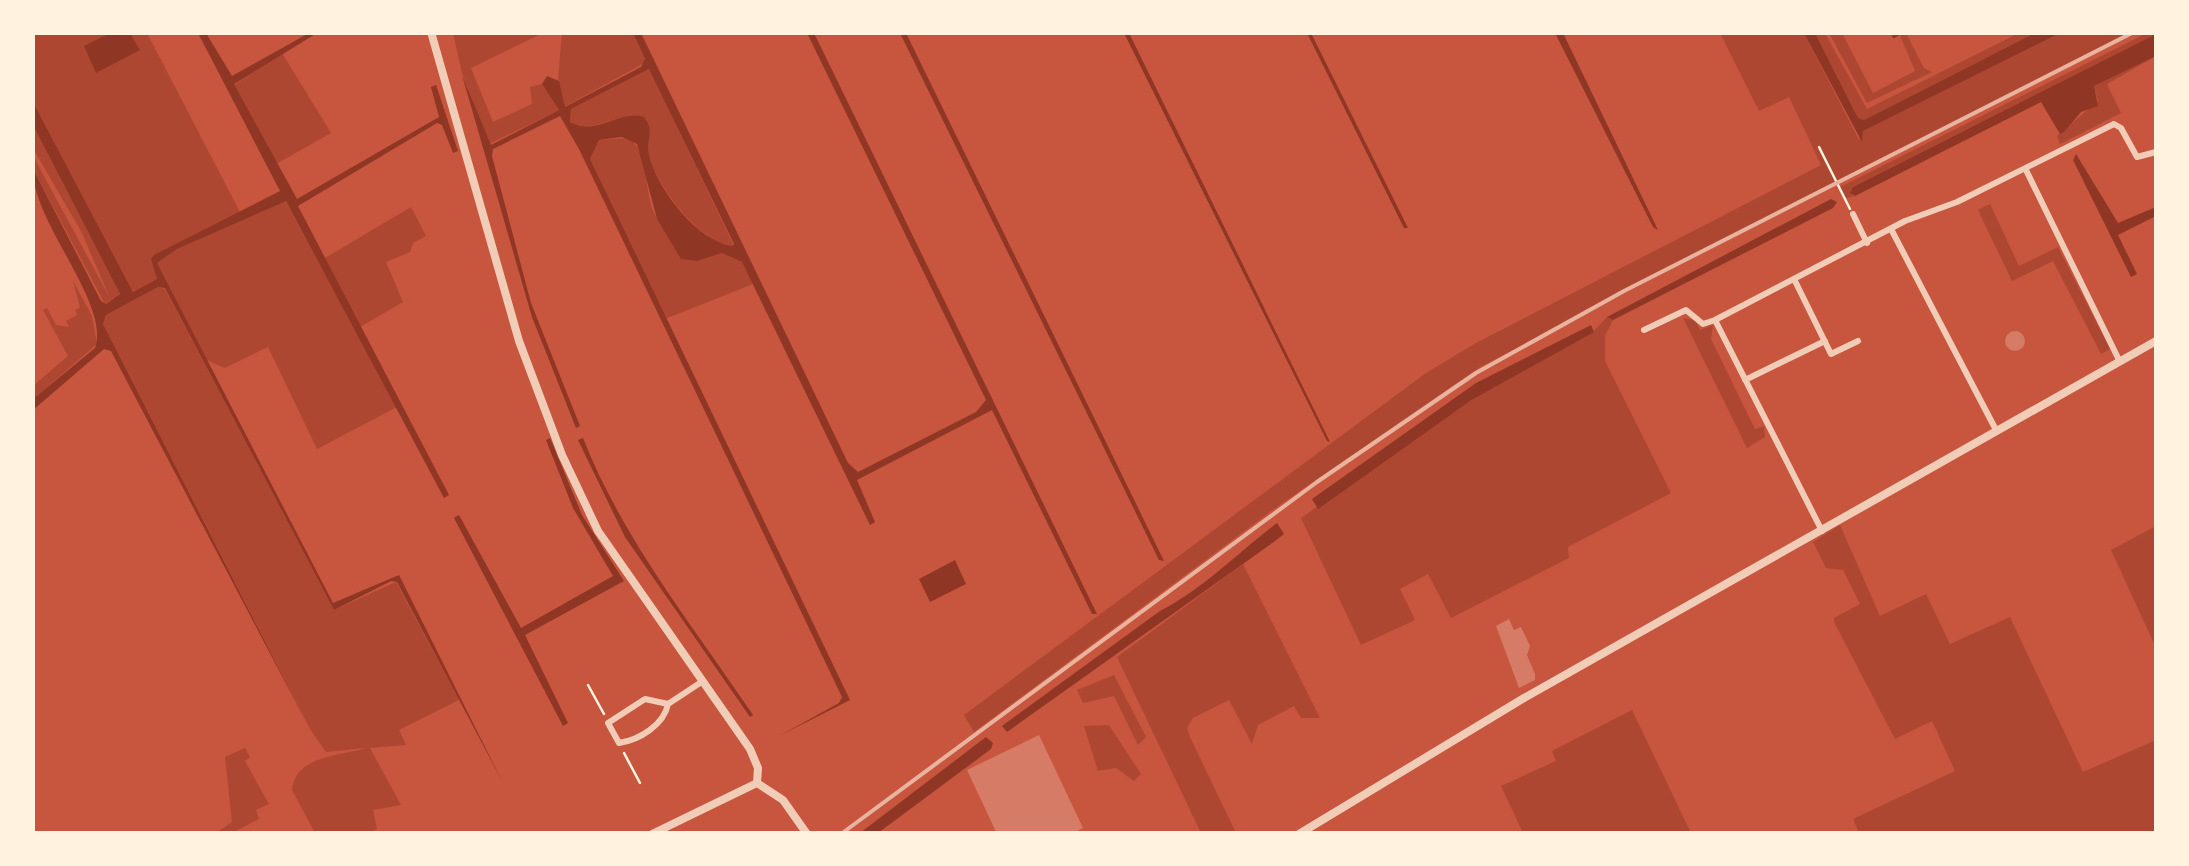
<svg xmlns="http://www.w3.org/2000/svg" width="2189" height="866" viewBox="0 0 2189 866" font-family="'PT Serif',serif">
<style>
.green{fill:#ae4732}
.water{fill:#8f3625;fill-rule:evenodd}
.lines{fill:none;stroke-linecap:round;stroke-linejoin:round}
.stream{stroke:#8f3625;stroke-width:4}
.building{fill:#d67c66}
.path{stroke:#fff3e0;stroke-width:2.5}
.minor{stroke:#f1ccb7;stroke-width:6}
.tertiary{stroke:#f1ccb7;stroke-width:8}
.rail{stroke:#e9b49f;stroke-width:4}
</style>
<rect width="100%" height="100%" fill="#c8553d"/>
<path class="green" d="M33 33H112L85 47 140 50 130 33H147L241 214 153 256 157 279 133 292 33 102Z
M453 33H543L471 68 493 122 532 104 530 87 542 84 559 110 489 144 462 73Z
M562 33H633L646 62 564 107 558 79Z
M1720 33H1804L1859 140 1862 131 2060 33H2127L1480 367 1274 509 974 732 964 715 1426 373 1476 343 1821 165 1789 97 1759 111Z
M1815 33H1825L1867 109 2019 33H2035L1864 120 1858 118Z
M1829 33H1842L1873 93 1915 71 1899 33H1906L1924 68 1932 72 1867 103Z
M2147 33 2156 34 1853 187 1852 196H1856L1846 198 1840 187Z
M282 53 331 133 276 164 234 85Z
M2156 56 2107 84 2121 113 2060 144 2057 136 2098 101 2094 86Z
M649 69 651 72 734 246C702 245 657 187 649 156 645 141 651 133 644 118 618 109 598 136 570 122L571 109Z
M33 125 120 294 105 304 33 169 32 154 110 298 81 231 35 152Z
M629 138C653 157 641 195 658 220 668 235 685 248 697 261L722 253 742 262 753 284 665 319 590 159 599 140Z
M285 200 397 407 317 449 268 347 225 368 206 360 157 263 177 249Z
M1990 204 2019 266 2058 247 2110 349 2101 354 2053 261 2012 281 1978 210Z
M411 207 426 236 413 243 410 252 386 262 403 302 360 327 325 258Z
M73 281 92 316 97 344 33 399V386L68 356 43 310 47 308 56 325 69 327 66 321 77 315 75 310 80 308Z
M158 287 165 289 334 610 396 582 459 700 399 730 406 745 370 748 401 805 373 810 377 829 369 833H315L292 790C295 755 342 756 366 748L326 752 310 729 103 324 106 315Z
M1607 317 1613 320 1605 336V361L1671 493 1568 547 1569 558 1451 618 1428 574 1400 589 1415 620 1361 645 1301 518 1470 401 1593 332Z
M1683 318 1695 320 1700 330 1713 325 1711 339 1755 429 1764 426 1765 437 1747 448Z
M1840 525 1880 616 1926 594 1950 644 2010 617 2083 772 2156 740V833H1859L1853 819 1955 771 1932 721 1895 739 1834 622V618L1860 604 1843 570 1826 568 1813 542Z
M2156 526V648L2111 550Z
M1243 564 1320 718H1301L1294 706 1258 725 1252 744 1229 700 1193 718 1187 728 1190 737 1236 833H1201L1117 657Z
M1114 675 1146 737 1138 745 1114 696 1083 703 1077 690Z
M1632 710 1691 833H1523L1501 786 1556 761 1552 751Z
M1109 725 1141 774 1134 781 1116 768 1098 771 1084 726Z
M245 748 250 757 245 761 269 804 256 810 259 819 232 833H216L232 822 225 757Z"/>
<path class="water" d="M112 32 130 33 140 50 96 73 84 46Z
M198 33H206L232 76 309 33H317L234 84 297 199 439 117 431 87 436 85 458 151 453 153 442 125 437 123 298 206 449 495 444 498 286 201 177 249 157 263 333 603 399 575 503 783 397 582 391 581 334 610 165 288 158 287 106 315 103 324 305 720 111 351 104 349 33 410V399L95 348C111 304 32 222 33 169L101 301 106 304 120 294 33 125V102L133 292 157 279 151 259 154 255 280 191Z
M633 33H641L848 463 858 472 976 412 986 400 807 33H814L1097 614H1092L992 410 857 480 875 522 870 525 742 262 722 253 697 261 681 259 657 219 637 144 622 137 599 140 590 159 850 700 781 735 839 703 842 697 579 149 560 116 493 149 492 156 531 303 580 426 576 428 532 317 462 75 491 145 559 110 542 84 547 76 559 81 565 107 641 67 645 59ZM649 69 734 244 733 246C698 242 657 189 649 155 645 139 656 132 644 117 618 109 598 137 570 122L571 109Z
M900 33H906L1164 561 1159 560Z
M1124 33H1129L1330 442 1327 441Z
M1307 33H1311L1408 228H1404Z
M1555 33H1563L1658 230 1653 227Z
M1804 33H1815L1858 118 1864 120 2035 33H2060L1863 131 1862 142Z
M2156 34V56L2094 86 2098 106 2081 112 2064 132 2060 134 2041 102 1855 196 1850 193 1853 187Z
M2076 154 2118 223 2156 207V216L2118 235 2137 274 2131 277 2073 160Z
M1831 199 1837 202 1833 208 1613 320 1607 317Z
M1591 325 1594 332 1470 401 1318 509 1312 499 1476 383Z
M550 438 582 515 624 581 525 635 568 723 563 726 454 518 459 515 521 628 613 576 573 508 546 440Z
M583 438C622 538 693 626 753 715L750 717 625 537 578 440Z
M1277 523 1284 534 1275 541 1007 732 1002 726 1160 611C1202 590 1239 552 1277 523Z
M955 560 966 584 930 602 919 579Z
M986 737 993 743 991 749 878 833H860Z"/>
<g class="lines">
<path class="stream" d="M1894 36 1899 33"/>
</g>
<path class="building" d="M2005 341a10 10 0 1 1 20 0a10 10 0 1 1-20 0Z
M1509 619 1514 630 1521 627 1530 646 1527 655 1535 674V680L1519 688 1496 626Z
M1039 735 1083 828 1072 834H997L967 770Z"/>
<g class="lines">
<path class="path" d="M1819 147 1850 209
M588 685 604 714
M624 753 640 783"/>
<path class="minor" d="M2026 170 2120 362
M1853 214 1867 243
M1891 229 1996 430
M1795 281 1831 354 1858 341
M1715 320 1905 221 1957 202 2114 124 2121 128 2137 157 2156 152
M1644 330 1686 310 1703 324 1715 320 1822 531
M1745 380 1825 341
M668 704C664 725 639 740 619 743L608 723 645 699 668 704 703 681"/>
<path class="tertiary" d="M431 32 519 341 562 455 598 531 750 749 758 768 757 783
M757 783 783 800 807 834
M652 834 757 783
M1299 834 1524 698 2156 341"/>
<path class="rail" d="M841 834 1317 482 1476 373 1624 291 2134 32"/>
</g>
<rect width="2189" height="866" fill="none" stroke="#fff3e0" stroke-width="70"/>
</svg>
